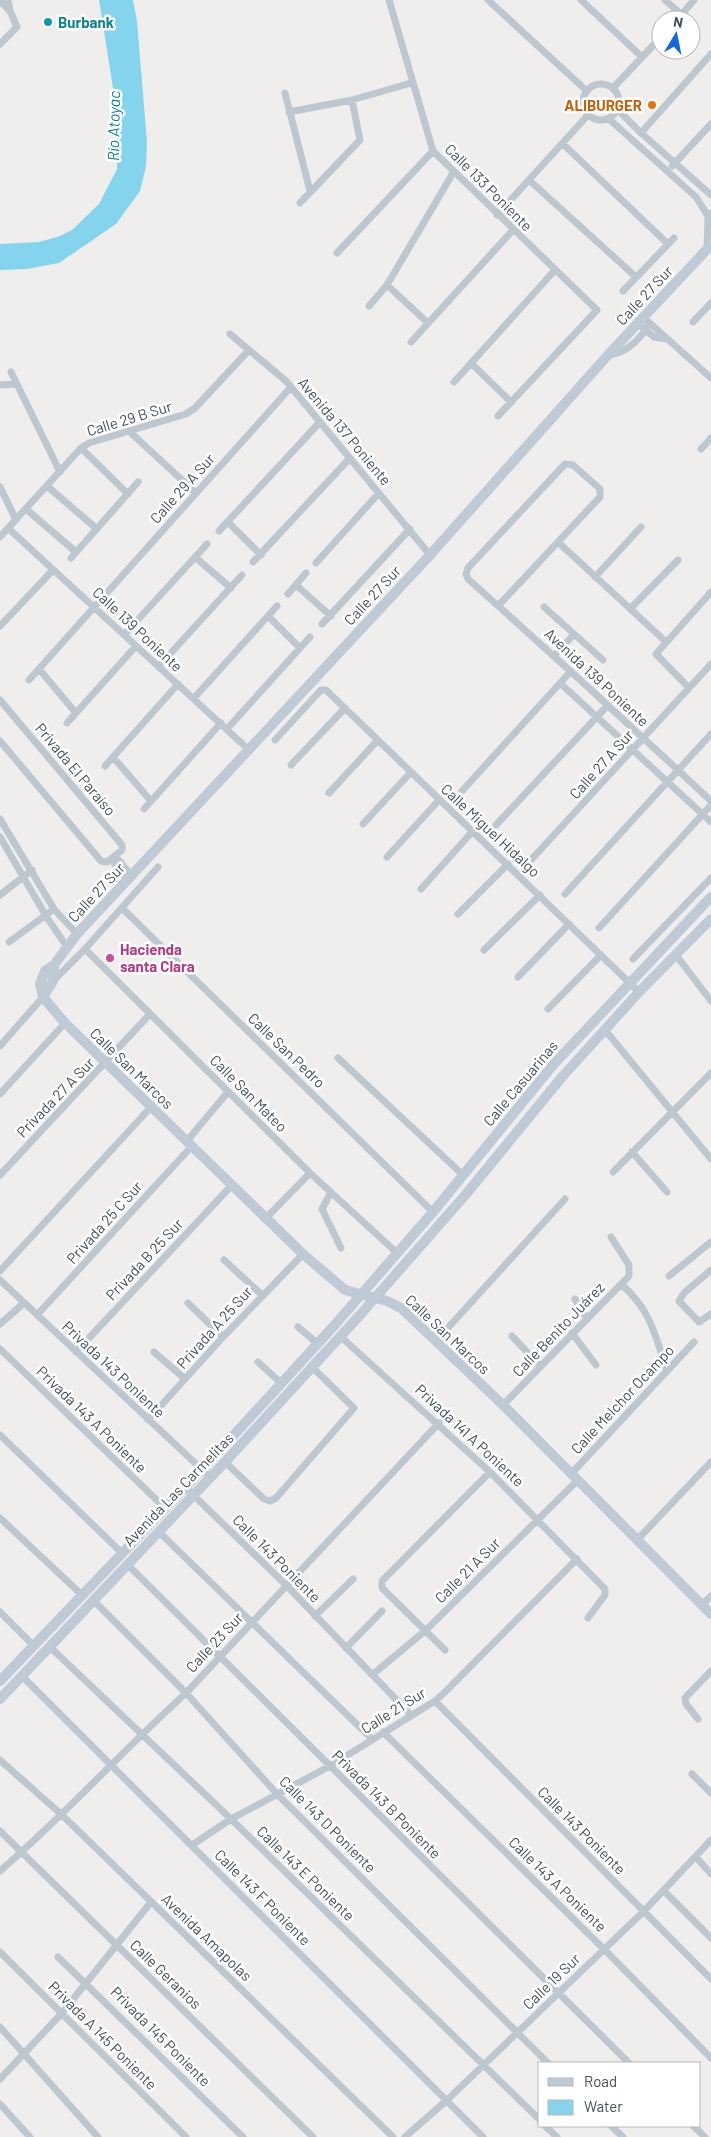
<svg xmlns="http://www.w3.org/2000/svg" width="711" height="2137" viewBox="0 0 711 2137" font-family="Barlow,sans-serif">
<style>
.water{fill:#85d4ed}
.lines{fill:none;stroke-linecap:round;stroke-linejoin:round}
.street{stroke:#bdc7d0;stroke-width:7}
.secondary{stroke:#bfcad7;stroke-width:10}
.culture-dot{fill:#0f9aa8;stroke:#fff;stroke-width:2}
.food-dot{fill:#e8710a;stroke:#fff;stroke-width:2}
.hotel-dot{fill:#d1479c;stroke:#fff;stroke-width:2}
.labels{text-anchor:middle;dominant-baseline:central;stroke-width:5;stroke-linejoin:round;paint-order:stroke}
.culture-label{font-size:15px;font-weight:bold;fill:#0d838f;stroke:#fff;text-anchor:start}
.food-label{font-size:15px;font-weight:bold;fill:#c56008;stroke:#fff;text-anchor:end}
.street-label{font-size:15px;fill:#45505b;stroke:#fff}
.hotel-label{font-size:15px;font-weight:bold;fill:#b23c85;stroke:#fff;text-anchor:start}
.water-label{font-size:16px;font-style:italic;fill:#097da2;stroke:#fff}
</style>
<rect width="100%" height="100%" fill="#f0eded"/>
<path class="water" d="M99 0H133L137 21 147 142 146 166 140 191 116 224 59 263 27 269 0 270V244L39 242 60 236 72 230 99 204 117 169V113Z"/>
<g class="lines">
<path class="street" d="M389 0 433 151 597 310 498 416
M488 0 587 91
M581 0 642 57
M665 0 682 15
M0 1 10 11
M677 20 694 0
M0 44 17 27 10 11 8 0
M583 102a18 18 0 1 1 36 0a18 18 0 1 1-36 0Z
M613 88 661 37
M285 93 310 191
M618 110 641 133 711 195
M289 112 352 100 411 83
M609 119 696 197 708 216
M641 133 711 54
M563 144 668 244
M672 166 711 124
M529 180 636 277
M300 203 360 140 352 100
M497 215 588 115
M707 249 708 216 711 213
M337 253 433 151
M387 285 428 323
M623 291 674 238
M369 306 387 285 453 173
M643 317 711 378
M693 322 711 303
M642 327 654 337 667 339
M230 334 286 381 430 555
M411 342 513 230
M608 355C627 354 640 339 650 323
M471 363 511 402
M11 372 60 472
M454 382 555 270
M0 385 17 384
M130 432 196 493
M81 448 128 494
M701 449 711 438
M47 486 97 529
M0 487 16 520
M26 509 76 552
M228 522 261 555
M8 528 249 750
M219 531 320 422
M0 537 81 448 89 443 186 414 195 408 249 350
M558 542 665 641
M195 557 231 588
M71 558 138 482
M253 562 350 458
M316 563 379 493
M595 577 641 527
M296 585 331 616
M288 594 306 573
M498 606 600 497V489L573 465 565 464 468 568 466 574 468 579C550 652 631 726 711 801
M544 607 603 660
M630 609 678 560
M268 616 300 648
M322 624 410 529
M0 626 53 570
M124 635 207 544
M554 656 574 634
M159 666 242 575
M39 669 76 713
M29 680 291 387
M560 683 711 822
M689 688 656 654 711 592
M194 698 277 606
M0 700 122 845V850L107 862 101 861 0 741
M67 723 136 646
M227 729 310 637
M275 740 321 690H326L639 992
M113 757 151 801
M291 765 345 708
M105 766 178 684
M462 791 571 671
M329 793 378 740
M144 809 221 723
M0 819 54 909 77 934
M363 824 411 772
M496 825 608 705
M0 837 46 916 67 947
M115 856 132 876
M387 857 439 800
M111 859 128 881
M531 860 711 664
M421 889 472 832
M565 894 711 734
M0 895 32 870
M122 908 433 1212
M458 914 508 864
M599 928 711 805
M9 942 54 909
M85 949 310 1173 397 1253
M484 950 540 895
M676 955 711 1001
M633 959 711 878
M518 977 569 924
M53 981 85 949 158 867
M548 1009 601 955
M605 1030 711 1159
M0 1046 43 997
M338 1058 463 1175
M0 1094 65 1023
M186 1142 228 1092
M632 1152 667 1192
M613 1172 711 1073
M0 1175 149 1015
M331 1192 322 1209 341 1248
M266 1218 310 1173
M224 1260 262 1295
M711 1270 684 1293 679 1301 699 1322 711 1314
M0 1271 151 1107
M669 1276 711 1242
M0 1280 210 1477
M621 1284C651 1310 655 1335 667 1371
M575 1299 587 1319
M188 1303 223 1337
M37 1315 191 1147
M0 1324 24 1303
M298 1327 317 1343
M572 1333 596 1365
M340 1336 490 1472 605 1589V1595L588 1618
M512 1336 540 1366
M436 1341 565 1199
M0 1349 165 1508
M76 1352 232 1185
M154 1352 185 1379
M258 1362 281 1383
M503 1405 629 1276V1265L611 1237
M148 1420 223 1337 303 1254
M0 1435 122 1553
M225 1462 264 1499 270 1501 276 1498 354 1408 312 1367
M571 1474 694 1342
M185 1487 288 1587 411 1715
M0 1518 82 1595
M159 1532 372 1739
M638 1539 711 1462
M127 1564 629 2063
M93 1600 186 1693 278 1795 548 2063
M702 1605 711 1596
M0 1612 34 1646
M315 1616 353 1579
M50 1647 231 1819 540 2120
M346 1648 382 1611
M445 1650 382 1588V1581L490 1472
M372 1675 426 1630 578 1480
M22 1676 483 2137
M435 1701 711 1979
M698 1719 686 1704 685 1698 711 1671
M383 1732 604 1949 711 2058
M0 1760 62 1815 393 2137
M692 1774 711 1793
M0 1831 313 2137
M192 1845 231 1819 330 1766 435 1701 445 1692 577 1559
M696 1857 711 1874
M0 1871C65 1815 122 1751 186 1693L439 1423
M664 1891 711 1938
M0 1952 186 2137
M58 1957 243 2137
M0 2027 98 2137
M0 2079 62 2013 151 1902
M0 2104 30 2137
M545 2126 557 2137
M611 2126 623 2137
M693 2126 705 2137
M405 2137 446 2101 643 1912 711 1840"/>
<path class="secondary" d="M711 245 608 355 430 555 77 934 54 965 45 971 40 984 43 997 65 1023 303 1254 345 1290 387 1301 401 1308 503 1405 711 1614
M43 997 53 981 54 965
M0 1681 201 1471 332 1328 433 1212 553 1065 711 897
M0 1699 225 1462 360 1315 467 1193 562 1077 639 992 711 919"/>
</g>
<circle class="culture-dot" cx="48" cy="22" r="5"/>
<circle class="food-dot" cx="652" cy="105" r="5"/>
<circle class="hotel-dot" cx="110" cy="958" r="5"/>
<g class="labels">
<g class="culture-label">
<text x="58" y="22">Burbank</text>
</g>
<g class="food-label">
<text x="642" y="105">ALIBURGER</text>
</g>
<g class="street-label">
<text transform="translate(489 187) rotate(45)">Calle 133 Poniente</text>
<text transform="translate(644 295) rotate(-47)">Calle 27 Sur</text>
<text transform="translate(129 418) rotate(-17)">Calle 29 B Sur</text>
<text transform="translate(345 431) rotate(50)">Avenida 137 Poniente</text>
<text transform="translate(182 488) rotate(-48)">Calle 29 A Sur</text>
<text transform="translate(372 595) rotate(-47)">Calle 27 Sur</text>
<text transform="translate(138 629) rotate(43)">Calle 139 Poniente</text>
<text transform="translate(597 677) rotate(43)">Avenida 139 Poniente</text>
<text transform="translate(601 764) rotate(-48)">Calle 27 A Sur</text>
<text transform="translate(76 769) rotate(50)">Privada El Paraíso</text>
<text transform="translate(491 830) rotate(43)">Calle Miguel Hidalgo</text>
<text transform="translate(96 892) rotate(-47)">Calle 27 Sur</text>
<text transform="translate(287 1050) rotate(44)">Calle San Pedro</text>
<text transform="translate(132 1068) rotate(44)">Calle San Marcos</text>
<text transform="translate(520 1083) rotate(-50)">Calle Casuarinas</text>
<text transform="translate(249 1093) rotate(45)">Calle San Mateo</text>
<text transform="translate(55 1097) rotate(-46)">Privada 27 A Sur</text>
<text transform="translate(104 1222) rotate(-48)">Privada 25 C Sur</text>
<text transform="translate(144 1259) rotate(-47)">Privada B 25 Sur</text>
<text transform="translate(214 1327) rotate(-48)">Privada A 25 Sur</text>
<text transform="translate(558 1329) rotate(-46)">Calle Benito Juárez</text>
<text transform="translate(448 1334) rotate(43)">Calle San Marcos</text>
<text transform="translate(114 1369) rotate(43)">Privada 143 Poniente</text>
<text transform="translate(622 1399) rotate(-47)">Calle Melchor Ocampo</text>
<text transform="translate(92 1419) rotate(44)">Privada 143 A Poniente</text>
<text transform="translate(470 1435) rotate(43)">Privada 141 A Poniente</text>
<text transform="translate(178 1489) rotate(-46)">Avenida Las Carmelitas</text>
<text transform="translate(277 1558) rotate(45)">Calle 143 Poniente</text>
<text transform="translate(467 1570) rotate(-45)">Calle 21 A Sur</text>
<text transform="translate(214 1642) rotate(-47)">Calle 23 Sur</text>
<text transform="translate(393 1710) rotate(-32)">Calle 21 Sur</text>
<text transform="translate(387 1804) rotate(45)">Privada 143 B Poniente</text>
<text transform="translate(328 1824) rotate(45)">Calle 143 D Poniente</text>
<text transform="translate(582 1830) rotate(45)">Calle 143 Poniente</text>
<text transform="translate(306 1873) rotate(44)">Calle 143 E Poniente</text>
<text transform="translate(558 1884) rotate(44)">Calle 143 A Poniente</text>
<text transform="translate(263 1897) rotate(45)">Calle 143 F Poniente</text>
<text transform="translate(207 1937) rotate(44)">Avenida Amapolas</text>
<text transform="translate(166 1974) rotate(44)">Calle Geranios</text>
<text transform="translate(551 1981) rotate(-44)">Calle 19 Sur</text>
<text transform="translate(103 2035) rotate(45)">Privada A 145 Poniente</text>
<text transform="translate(161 2036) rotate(45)">Privada 145 Poniente</text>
</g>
<g class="hotel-label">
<text x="120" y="949">Hacienda<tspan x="120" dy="17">santa Clara</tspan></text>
</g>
<g class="water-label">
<text transform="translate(113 126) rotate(-89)">Río Atoyac</text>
</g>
</g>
<rect x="538" y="2062" width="162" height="65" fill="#ffffff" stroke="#b5b9bd"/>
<rect x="548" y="2078" width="25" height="8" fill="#bfcad7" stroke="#b5b9bd"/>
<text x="584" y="2087" font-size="15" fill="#45505b">Road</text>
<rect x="548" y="2100" width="25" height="15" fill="#85d4ed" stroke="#b5b9bd"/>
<text x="584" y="2112" font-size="15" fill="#45505b">Water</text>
<g transform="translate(676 35) rotate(10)"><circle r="24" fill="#ffffff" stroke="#b5b9bd"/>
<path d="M0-4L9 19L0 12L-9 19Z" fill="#1567e2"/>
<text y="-8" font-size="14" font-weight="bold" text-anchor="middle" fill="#45505b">N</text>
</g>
</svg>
